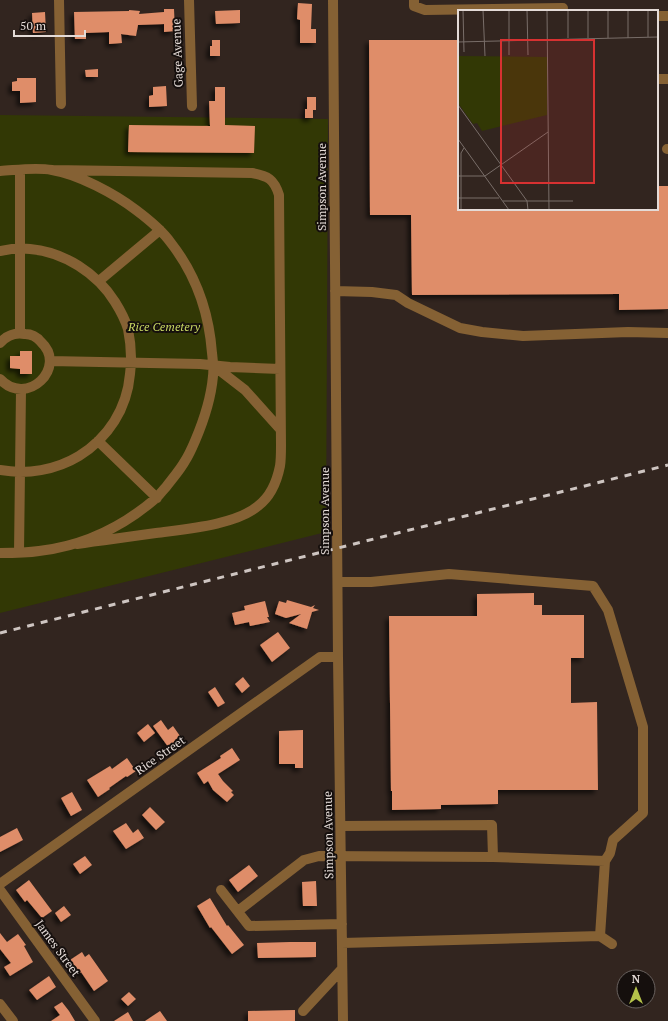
<svg xmlns="http://www.w3.org/2000/svg" width="668" height="1021" viewBox="0 0 668 1021" font-family="'PT Serif',serif">
<style>
.green{fill:#323805}
.building{fill:#df8d69;filter:url(#shadow)}
.lines{fill:none;stroke-linecap:round;stroke-linejoin:round}
.minor{stroke:#856134;stroke-width:10}
.rail{stroke:#cec5c1;stroke-width:3;stroke-dasharray:7 7;stroke-linecap:butt}
.labels{text-anchor:middle;dominant-baseline:central;stroke-width:4;stroke-linejoin:round;paint-order:stroke}
.street-label{font-size:12px;fill:#e4dbd7;stroke:#150f0d}
.park-label{font-size:12px;font-style:italic;fill:#c7d662;stroke:#150f0d}
.inset-road{fill:none;stroke:#796e69;stroke-width:1}
.view{fill:#d73131;fill-opacity:0.15;stroke:#d73131;stroke-width:2}
.inset-edge{fill:none;stroke:#e4dbd7;stroke-width:2}
</style>
<defs>
<filter id="shadow"><feDropShadow dx="-3.5" dy="3.5" stdDeviation="2" flood-color="#0009"/></filter>
</defs>
<rect width="100%" height="100%" fill="#32251f"/>
<path class="green" d="M0 115 328 119 326 532 0 613Z"/>
<path class="building" d="M298 3 312 4 311 29H316V43H300V20L297 19Z
M164 9H174L175 31 164 32V24L138 25 136 36 121 34 122 43 109 44V32L86 33V39H75L74 12 129 11V10L140 11 139 14 164 12Z
M240 10V23L216 24 215 11Z
M45 12 46 32 33 33 32 13Z
M212 40H220V56H210V46H212Z
M369 40H459V209H657V186H668V309L619 310V294L412 295 411 215H370Z
M98 69V77H86L85 70Z
M17 78H36V102L20 103V91H12V82L17 81Z
M166 86 167 106 149 107V96L153 95V87Z
M215 87H225V125L255 126 254 153 128 152 129 125 210 126 209 101H215Z
M307 97H316V110H313V118H305V109H307Z
M20 351H32V374H20V369L10 368V356H20Z
M534 593V605H542V615H584V658H571V703L597 702 598 790H498V804L441 805V809L392 810V791H391L389 616H477V594Z
M287 600 311 607 315 605 313 608 319 610 312 612 307 629 289 623 301 614 286 618 275 614 279 601 286 603Z
M265 601 269 617H267L270 622 250 626 249 622 235 625 232 613 245 610 244 606Z
M278 632 290 648 272 662 260 645Z
M243 677 250 686 242 693 235 684Z
M215 687 225 703 218 707 208 692Z
M161 720 168 730 173 726 180 736 175 740 177 743 169 748 153 726Z
M148 724 155 733 144 742 137 733Z
M303 730V768H295V764H279V731Z
M232 748 240 760 218 774 223 781 233 791 231 792 234 795 227 802 213 790 208 781 204 784 197 773 221 758 220 756Z
M127 758 136 771 127 777 126 776 109 788 110 789 98 797 87 780 110 766 112 769Z
M72 792 82 810 71 816 61 798Z
M150 807 165 822 156 830 142 815Z
M126 823 133 833 138 829 144 838 126 849 113 831Z
M17 828 23 840 0 852V837Z
M85 856 92 865 80 874 73 864Z
M249 865 258 876 238 892 229 880Z
M29 880 52 911 42 918 27 900 25 902 16 890Z
M316 881 317 906H303L302 882Z
M210 898 227 926 228 925 244 945 232 954 211 927 210 928 197 906Z
M64 906 71 915 61 922 55 913Z
M0 933 7 942 18 934 26 945 24 946 33 962 10 976 4 967 11 963 0 949Z
M290 942H316V957L258 958 257 943Z
M82 952 85 957 89 954 108 981 94 991 81 972 80 973 70 960Z
M49 976 56 987 37 1000 29 990Z
M129 992 136 999 128 1006 121 999Z
M62 1002 69 1011 75 1021H51L60 1015 54 1007Z
M295 1010V1021H248V1011Z
M160 1011 167 1021H145Z
M128 1012 133 1021H114Z"/>
<g class="lines">
<path class="minor" d="M59 0 61 104
M189 0 192 106
M333 0 338 657 343 1021
M414 0V6L425 10 563 8
M657 16H668
M657 79H668
M667 149H668
M20 170V333
M52 170 252 173C268 176 274 179 279 195L281 445C281 452 281 460 280 466 277 481 270 497 258 506 236 525 185 529 156 533 130 537 103 540 77 544
M0 171C17 170 35 167 52 170 78 174 115 194 136 210 148 219 162 230 171 243 196 275 209 313 212 353 213 361 214 368 213 376 211 399 204 420 195 441 192 448 189 455 185 461 180 470 172 479 166 487 162 491 159 496 155 499 121 528 83 546 39 551 26 553 13 553 0 553
M0 251C10 249 20 248 30 249 64 252 97 273 115 302 120 310 125 319 128 329 131 344 132 359 130 374 127 409 108 438 79 456 56 470 27 475 0 470
M99 281 160 230
M335 291 372 292 396 295 408 303 460 328 482 332 523 336 628 332 668 333
M0 343C7 335 15 332 25 334 32 334 37 337 41 342 68 367 27 408 0 379
M50 361 200 364 230 367 280 369
M214 366 245 390 280 429
M98 441 157 498
M19 553 21 390
M338 582H371L449 574 593 586 608 610 643 727V813L613 840 610 853 605 861
M341 826 492 825 493 857 605 861 600 936 342 943
M0 884 320 657H338
M0 890 95 1021
M221 890 249 926 342 924
M238 911 304 860 319 856 493 857
M600 936 612 944
M0 1004 13 1021
M303 1011 342 969"/>
<path class="rail" d="M0 633 668 465"/>
</g>
<g class="labels">
<g class="street-label">
<text transform="translate(177 53) rotate(-92)">Gage Avenue</text>
<text transform="translate(321 187) rotate(-90)">Simpson Avenue</text>
<text transform="translate(324 511) rotate(-90)">Simpson Avenue</text>
<text transform="translate(160 755) rotate(-35)">Rice Street</text>
<text transform="translate(328 835) rotate(-91)">Simpson Avenue</text>
<text transform="translate(58 948) rotate(54)">James Street</text>
</g>
<g class="park-label">
<text x="164" y="326">Rice Cemetery</text>
</g>
</g>
<g transform="translate(458 10)">
<rect width="200" height="200" fill="#32251f"/>
<path d="M0 46 89 47V105L24 121 19 113 15 114 0 93Z" fill="#323805"/>
<path class="inset-road" d="M5 0 6 42M25 0 27 46M51 0V45M69 0 70 45M89 0 91 200M110 0V28M130 0V28M150 0V28M170 0V28M190 0V27M0 32 200 27M0 95 69 191 70 200M0 129 51 200M0 166H27L90 122M0 188H41M45 191H115M3 200V143L6 138"/>
<path class="view" d="M43 30H136V173H43Z"/>
<rect width="200" height="200" class="inset-edge"/>
</g>
<g transform="translate(636 989)"><circle r="19" fill="#150f0d" stroke="#68615e"/>
<path d="M0-3L7 15L0 10L-7 15Z" fill="#b4c24a"/>
<text y="-6" font-size="11" font-weight="bold" text-anchor="middle" fill="#e4dbd7">N</text>
</g>
<path d="M14 30v6h71v-6" fill="none" stroke="#e4dbd7" stroke-width="2"/>
<text x="20" y="30" font-size="12" fill="#e4dbd7" stroke="#150f0d" stroke-width="3" paint-order="stroke">50 m</text>
</svg>
